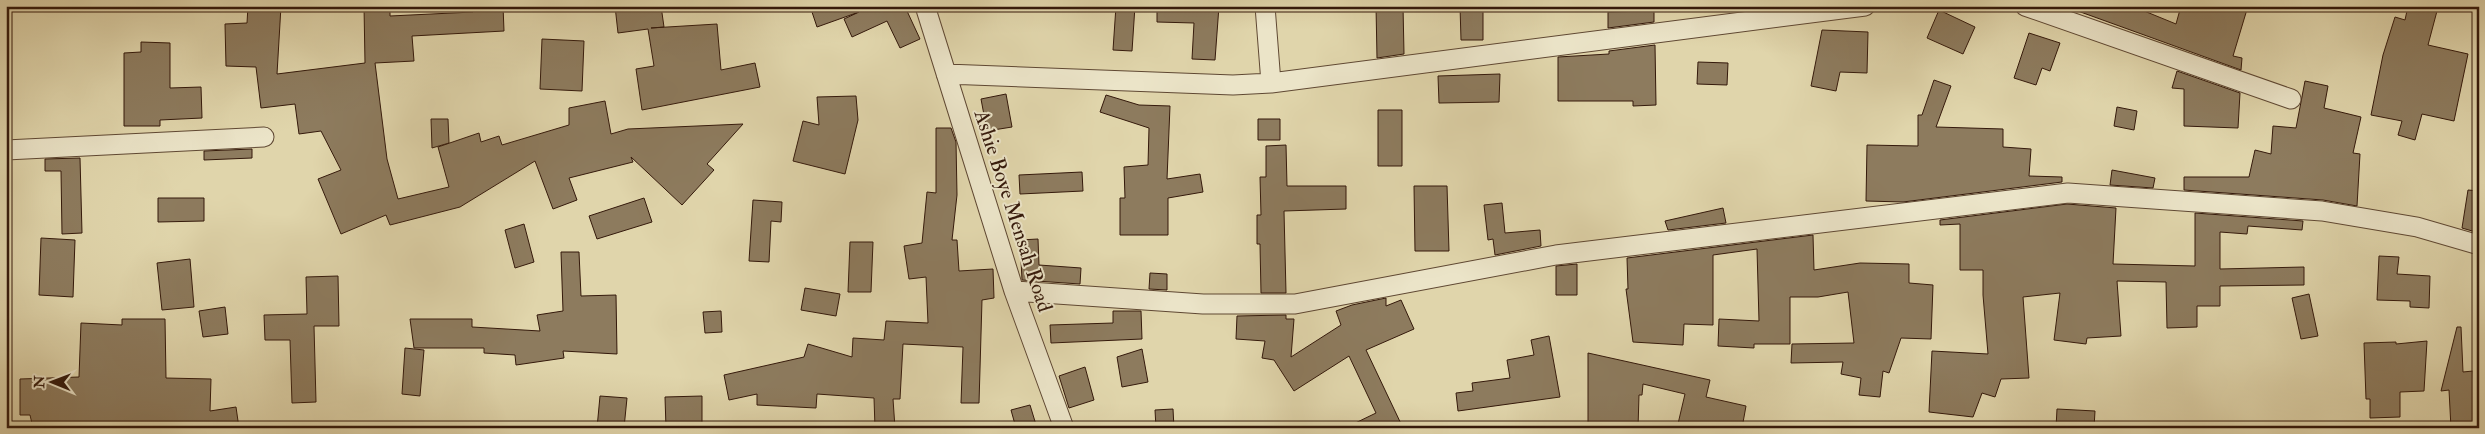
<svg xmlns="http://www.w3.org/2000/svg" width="2485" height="434" viewBox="0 0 2485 434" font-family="'IM FELL Double Pica',serif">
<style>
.building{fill:#8d7b5e;stroke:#34190b}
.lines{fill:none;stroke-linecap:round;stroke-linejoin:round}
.minor-casing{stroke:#5f4833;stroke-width:21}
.minor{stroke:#ebe4c8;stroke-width:19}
.labels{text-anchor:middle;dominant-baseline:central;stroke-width:4;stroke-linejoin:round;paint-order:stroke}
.street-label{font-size:21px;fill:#34190b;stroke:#ebe4c8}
</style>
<rect width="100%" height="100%" fill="#e0d5ab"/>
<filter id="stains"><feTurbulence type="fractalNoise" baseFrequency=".004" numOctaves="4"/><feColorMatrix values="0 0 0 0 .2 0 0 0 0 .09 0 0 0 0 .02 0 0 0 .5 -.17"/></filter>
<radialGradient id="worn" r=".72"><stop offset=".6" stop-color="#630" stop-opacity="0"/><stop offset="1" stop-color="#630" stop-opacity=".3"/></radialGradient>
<path class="building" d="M248 6H281L277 74 365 63 364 6H390V16L473 12V6H503L504 31 412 36 414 61 375 63 387 159 398 199 449 187 438 147 479 133 481 142 499 136 502 145 569 125V108L605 101 611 134 628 129 743 124 707 164 714 170 682 205 631 157 633 162 569 178 577 200 553 209 535 161 460 207 390 225 386 215 341 234 318 179 341 170 321 131 299 134 295 104 261 108 256 67 226 66 225 24 247 23Z
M615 6H661L664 27 651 28 717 24 721 70 755 63 760 87 642 110 636 69 654 66 648 29 618 33Z
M810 6H914L907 11 920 39 900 48 887 21 852 37 844 19 859 12 817 27Z
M1116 6H1135L1132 51 1113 50Z
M1157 6H1219L1215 60 1192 59 1194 23 1157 22Z
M1376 6H1403L1404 54 1377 58Z
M1460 6H1483V40H1461Z
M2064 6H2132L2176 24 2181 6H2248L2233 56 2242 58 2241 70Z
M2408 6 2437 11 2428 45 2468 54 2454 121 2422 114 2415 140 2398 135 2402 121 2371 115 2383 55 2395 17 2405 20Z
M1939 10 1975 27 1963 54 1927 38Z
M1654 11V22L1608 28V12Z
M1822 30 1868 32 1867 73 1840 72 1836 91 1811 86Z
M2029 33 2060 43 2050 71 2042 68 2036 85 2014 78Z
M542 39 584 41 582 91 540 89Z
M141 42 170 43V88L201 87 202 118 160 120V126H124V53L141 52Z
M1655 45 1656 105 1633 106V101H1558V57L1609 54V51Z
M1698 62 1728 63 1727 85 1697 84Z
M2177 71 2240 93 2238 128 2184 126V89L2172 88Z
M1500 74 1499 102 1439 103 1438 76Z
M1934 80 1951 86 1936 127 2003 129V147L2031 149 2029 176 2062 177V182L1903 202 1866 201 1867 145 1918 146V115H1922Z
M2305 81 2328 86 2324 108 2361 117 2353 153 2360 154 2357 206 2323 200 2184 190V177H2249L2255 150 2271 154 2273 126 2296 128Z
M1006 94 1012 127 987 131 981 99Z
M1106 95 1139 105 1170 106 1167 179 1200 174 1203 192 1168 198V235H1120V198H1125L1124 167 1148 165 1149 128 1100 112Z
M856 96 858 120 845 174 793 161 803 121 819 125 817 97Z
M2117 107 2137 111 2134 130 2114 126Z
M1378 110H1402V166H1378Z
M431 119H448L449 143 432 148Z
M1258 119H1280V140H1258Z
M936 128H951L956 142 957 195 952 240H957L959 271 993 269 994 298 982 300 979 403H961L963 347 903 344 900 399H893L895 428H875L874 398 817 394 816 408 757 405V394L729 400 724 375 804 357 808 344 852 357 853 338 884 340 886 321 928 323 926 277 909 279 904 246 922 243 927 192 936 193Z
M1286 145 1287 186H1346V209L1284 211 1286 293H1261L1260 244H1257V215H1261L1260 177H1266V146Z
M252 149V158L204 160V151Z
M80 158 82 233 62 234 61 171H45V159Z
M2112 170 2155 178 2153 188 2110 185Z
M1082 172 1083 191 1020 194 1019 175Z
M1414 186H1447L1449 251H1415Z
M2468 190 2479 191V233L2462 228Z
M158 198H204V221L158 222Z
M644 198 652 222 597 239 589 216Z
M753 200 782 202 781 222 771 221 769 262 749 261Z
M1502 203 1505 233 1540 230 1541 246 1495 255 1493 239 1488 240 1484 205Z
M2067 204 2116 208 2113 264 2195 266V213L2303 221 2302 230 2248 226 2247 234 2220 232V269L2304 267V285L2220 286V306H2197V327L2167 328 2166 282 2117 281 2121 336 2087 338 2086 344 2054 340 2060 293 2023 297 2029 378 2001 379 1995 397 1982 393 1973 417 1929 412 1932 351 1988 354 1983 295V270H1960V224L1940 225V220Z
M1723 208 1726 223 1668 230 1665 221Z
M524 224 534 262 515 268 505 230Z
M1813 235 1814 270 1860 263 1909 264V283L1933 285 1931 339 1901 338 1889 373 1883 371 1880 397 1859 395 1861 378 1841 374 1843 362 1791 363 1792 344 1854 343 1848 292 1818 297H1790V344H1754V348L1718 346 1719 319 1759 321 1757 249 1713 255V325L1684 324 1683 345 1633 342 1626 289H1628L1627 258Z
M41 238 75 240 73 297 39 295Z
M1038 239 1039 265 1081 268 1080 284 1022 280 1020 240Z
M850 242H873L871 292H848Z
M561 252H579L581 296 616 295 617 354 563 351 564 358 516 365 515 355 484 353V348H414L410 319H472V327L540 331 537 315 563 311Z
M2379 256 2399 257 2397 274 2430 276 2429 308 2410 307V301L2377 300Z
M190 259 194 307 162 310 157 263Z
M1577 264V295H1556V266Z
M1150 273 1167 274V290L1149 289Z
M338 276 339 326H314L316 402 292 403 290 340H265L264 315 307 314 306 277Z
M805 288 840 294 836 316 801 310Z
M2309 294 2318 336 2301 339 2292 298Z
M1386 298V306L1401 300 1414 329 1366 350 1403 428H1345L1376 413 1349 356 1294 391 1274 360 1262 358 1265 341 1236 339 1237 316 1286 315V319H1294L1291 357 1341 325 1336 311 1352 305Z
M225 307 228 334 203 337 199 311Z
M721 311 722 332 705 333 703 312Z
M1113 311H1141L1142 339 1051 343 1050 325 1113 323Z
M122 319H165L166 378 211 379 210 411 236 407 239 428H33L30 415H20V379L79 377 81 323 122 325Z
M2457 327H2461L2463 372 2473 371 2476 428H2451L2449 390 2441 391Z
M1549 336 1560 397 1458 411 1456 393 1473 391 1472 383 1510 378 1507 360 1534 355 1531 340Z
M2427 341 2424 391 2400 392V417L2370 418V399H2366L2364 343 2396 342V344Z
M405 348 424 350 420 396 402 394Z
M1142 349 1148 382 1122 387 1117 357Z
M1588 353 1710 380 1706 397 1746 406 1742 428H1677L1685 394 1643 384 1642 395H1639L1638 428 1588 427Z
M1085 367 1094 400 1069 408 1059 376Z
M600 396 627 398 624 428H597Z
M702 396V428H666L665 397Z
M1030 405 1037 428H1016L1011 410Z
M1173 409 1174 428H1156L1155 410Z
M2057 409 2095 411 2094 428H2056Z"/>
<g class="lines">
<defs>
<path id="minor" d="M925 6 1014 291 1064 428
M2025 6 2291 99
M946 74 1233 85 1271 83 1265 6
M1271 83 1865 6
M6 150 264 137
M1014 291 1203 304H1295L1556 255 2068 193 2322 211 2417 227 2479 245"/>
</defs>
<use href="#minor" class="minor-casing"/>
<use href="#minor" class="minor"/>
</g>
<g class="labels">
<g class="street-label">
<text transform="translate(1013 211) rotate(72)">Ashie Boye Mensah Road</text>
</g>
</g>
<rect width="2485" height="434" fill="none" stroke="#e0d5ab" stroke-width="25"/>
<rect x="8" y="8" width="2470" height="419" fill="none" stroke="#34190b" stroke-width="2.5"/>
<rect x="12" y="12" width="2460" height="409" fill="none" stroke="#34190b"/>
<g transform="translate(52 382) rotate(271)" stroke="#ebe4c8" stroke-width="4" paint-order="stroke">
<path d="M0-4L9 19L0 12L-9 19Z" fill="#34190b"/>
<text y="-8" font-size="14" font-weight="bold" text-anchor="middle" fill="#34190b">N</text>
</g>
<rect width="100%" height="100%" filter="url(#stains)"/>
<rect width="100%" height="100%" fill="url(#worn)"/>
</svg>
